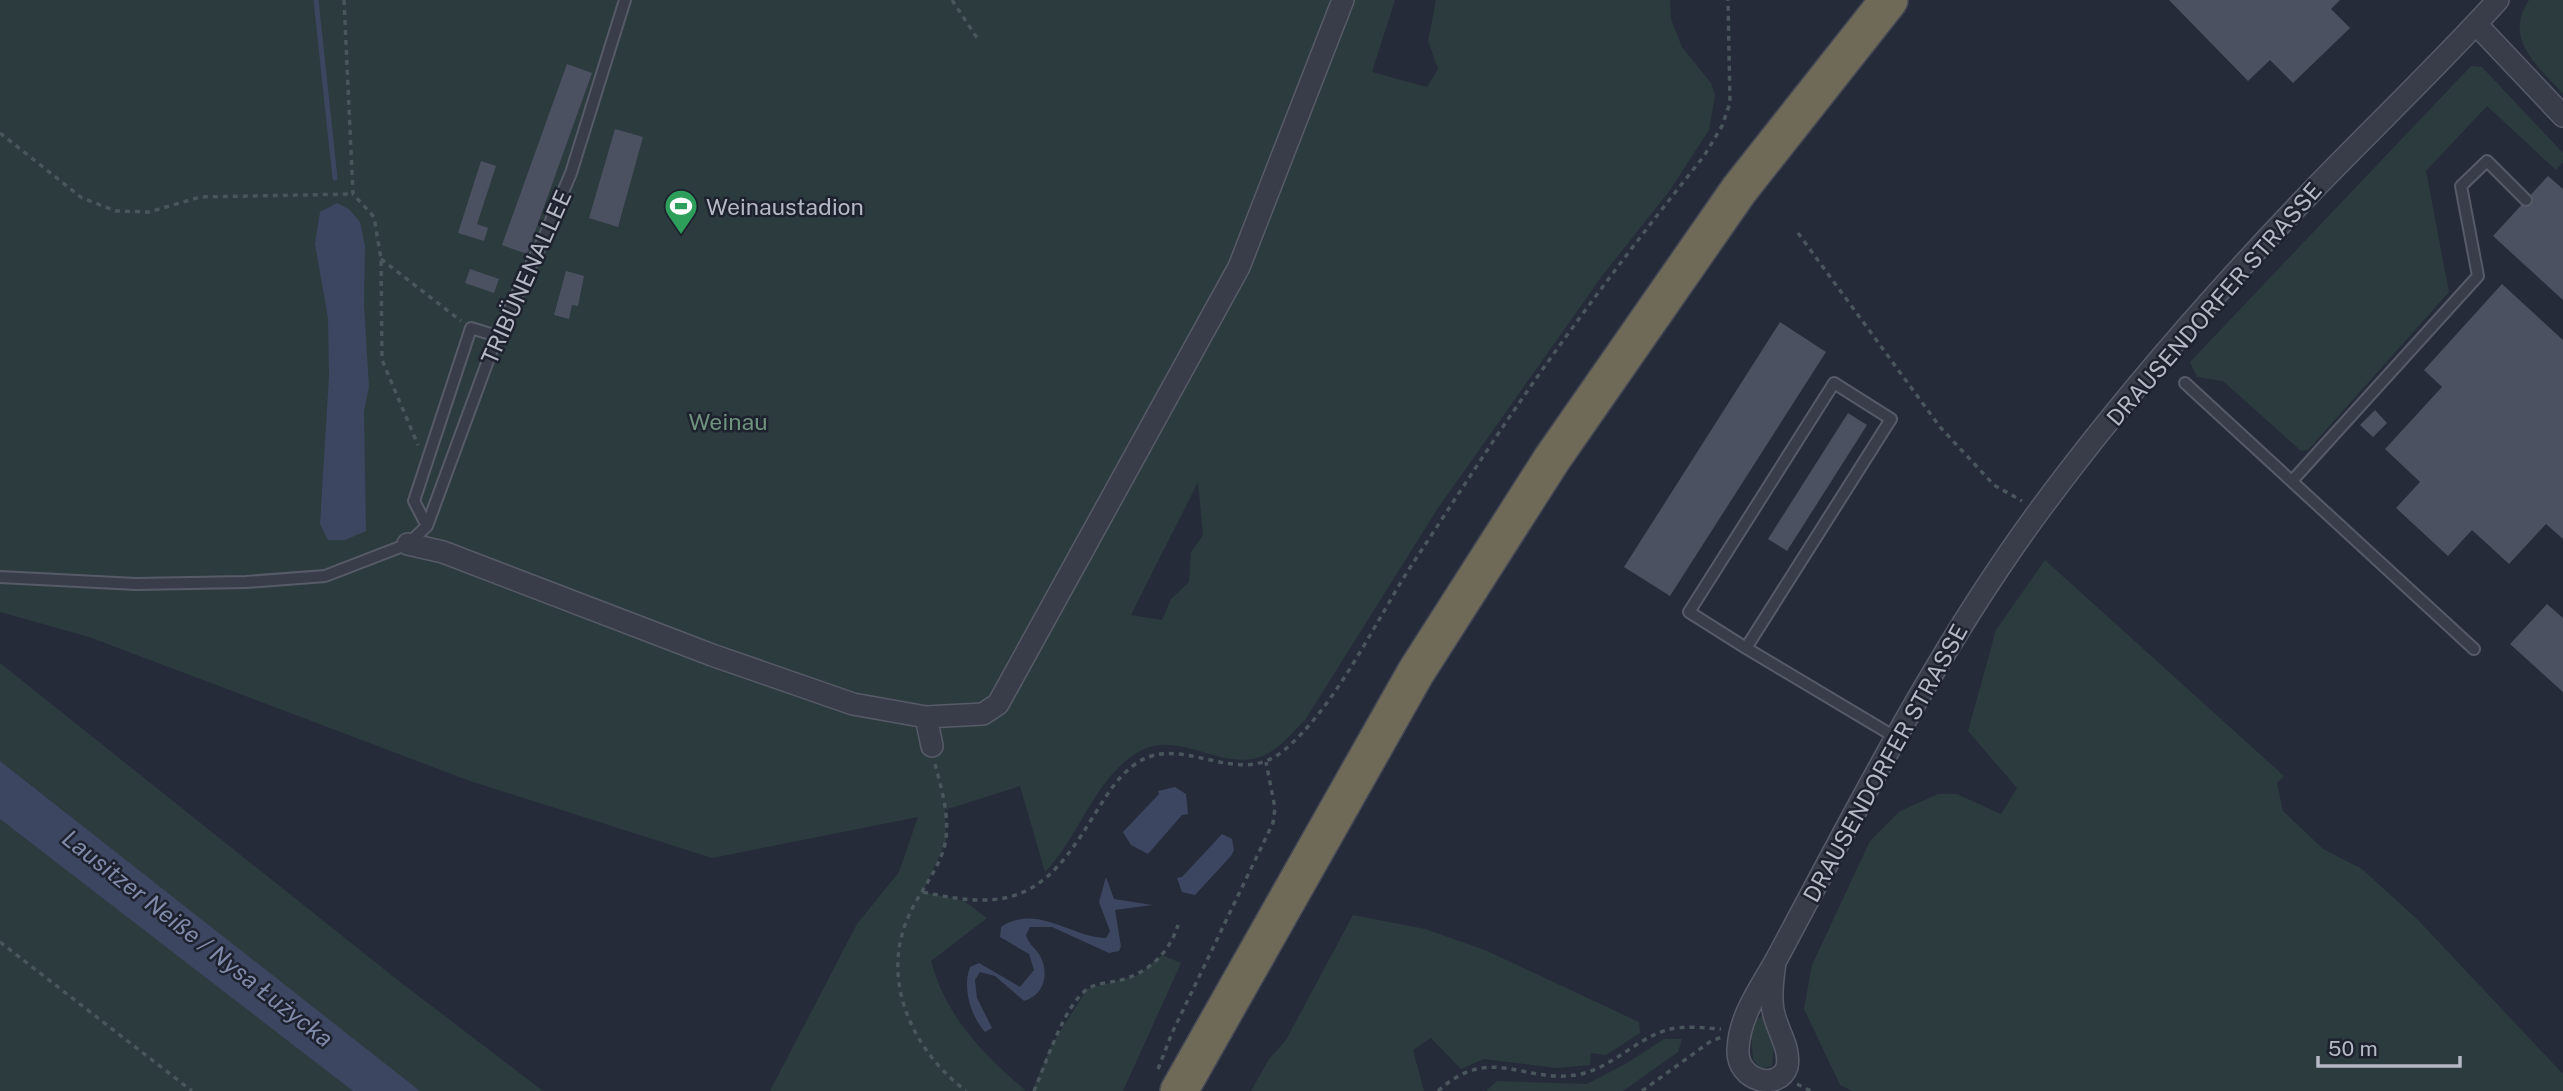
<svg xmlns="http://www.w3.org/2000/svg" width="2563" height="1091" viewBox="0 0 2563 1091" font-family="'Public Sans',sans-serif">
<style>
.green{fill:#2c3b3e;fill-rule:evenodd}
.water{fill:#3d4660}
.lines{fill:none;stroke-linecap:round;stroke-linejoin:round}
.stream{stroke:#3d4660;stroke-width:5}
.building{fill:#4c5162}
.lane-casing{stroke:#575b68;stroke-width:14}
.street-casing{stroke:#575b68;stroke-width:24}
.highway-casing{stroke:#444855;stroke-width:40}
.path{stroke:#49565c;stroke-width:3.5;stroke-dasharray:5 5;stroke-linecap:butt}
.lane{stroke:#393d4a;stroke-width:10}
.street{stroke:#393d4a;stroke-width:21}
.highway{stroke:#6f6a57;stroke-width:37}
.labels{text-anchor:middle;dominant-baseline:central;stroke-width:5;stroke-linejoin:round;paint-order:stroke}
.poi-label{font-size:23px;fill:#b5b8c5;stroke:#1e222f;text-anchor:start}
.street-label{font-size:23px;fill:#b5b8c5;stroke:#1e222f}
.park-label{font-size:23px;fill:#6f937e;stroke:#1e222f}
.water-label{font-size:24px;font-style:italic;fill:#808baa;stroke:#1e222f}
</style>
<rect width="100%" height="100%" fill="#262b39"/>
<path class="green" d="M0 0H1395L1372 72 1427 87 1438 69 1428 41 1436 0H1670L1671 19 1682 47 1711 83 1715 95 1709 130 1670 190 1602 276 1438 508 1305 720C1293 732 1280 748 1265 755 1224 774 1180 729 1140 751 1095 776 1080 836 1045 872L1020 786 945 810 946 841 923 892 964 901 987 918 931 961C947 1018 982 1053 1026 1091H770L857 924 899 872 918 817 712 858 470 781 89 637 0 612ZM1198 482 1203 535 1191 552 1189 582 1171 599 1162 620 1131 615Z
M2529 0H2563V94C2537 65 2503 39 2529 0Z
M2471 66 2482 67 2563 153V162L2556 170 2487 106 2426 171 2449 292 2308 450 2301 451 2223 381 2197 377 2190 362Z
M2045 560 2284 776 2277 783 2283 811 2323 849 2362 869 2418 920 2563 1074V1091H1852L1840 1085 1804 1009 1812 965 1870 841 1900 811 1938 794H1957L2001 814 2017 788 1968 731 1996 630Z
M0 663 395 978 543 1091H420L407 1082 0 761Z
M0 819 328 1070 353 1091H0Z
M1353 915 1425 929 1485 950 1639 1022 1640 1033 1606 1055 1591 1053 1590 1065 1556 1068 1484 1059 1461 1069 1431 1038 1413 1050 1424 1091H1251L1269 1059 1286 1040Z
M1162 955 1181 963 1123 1091H1032L1051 1046 1087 989 1138 975Z
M1765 1014 1774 1048 1772 1066 1762 1069 1753 1060 1751 1035 1755 1020Z
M1664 1039H1682L1678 1052 1623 1091H1486L1497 1081 1587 1084 1627 1063Z"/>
<path class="water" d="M337 203 349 209 360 222 365 246 364 303 369 387 364 411 366 531 345 540H328L320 524 329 376 328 318 315 244 320 212Z
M0 761 420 1091H353L0 819Z
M1175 787 1186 794 1188 814 1182 815 1148 854 1131 845 1123 832 1159 794 1158 791Z
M1222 834 1232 839 1234 850 1231 856 1195 895 1182 892 1177 878 1182 877Z
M1106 877 1114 899 1152 905 1115 910 1121 946 1119 951 1109 953 1052 927H1030L1026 935C1028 943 1034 947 1039 954 1050 972 1045 995 1024 1001L995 976 980 972 975 980 977 998 992 1028 985 1032C971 1016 962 988 970 967L979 963 1020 987 1034 970 1029 954 1000 937 1001 927C1037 903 1070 937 1106 938L1110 931 1099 902Z"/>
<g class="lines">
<path class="stream" d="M316 0 335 178"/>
</g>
<path class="building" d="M2169 0H2340L2331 9 2350 28 2293 83 2270 60 2248 81Z
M567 64 592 73 527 254 502 245Z
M615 129 643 137 618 227 589 218Z
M481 161 496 166 477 224 488 228 484 241 458 233Z
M2548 176 2563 189V300L2493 236Z
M470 269 499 279 494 293 465 283Z
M566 271 584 276 578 306 572 305 569 319 554 315Z
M2502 284 2563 340V539L2546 524 2509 564 2472 530 2448 556 2396 508 2420 482 2385 449 2442 387 2424 370Z
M1780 322 1826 352 1670 596 1624 567Z
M2375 410 2387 423 2373 437 2360 425Z
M1848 413 1867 425 1787 551 1768 539Z
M2547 604 2563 618V692L2510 644Z"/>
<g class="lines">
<defs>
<path id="lane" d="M1834 383 1891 419 1746 648 1689 612Z
M2185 383 2474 649
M2292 481 2478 276 2461 186 2487 161 2526 200
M427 526 414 501 471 328 497 336
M0 577 136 584 246 582 325 576 408 544 427 526 497 336 543 240 571 173 625 0
M1746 648 1895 737"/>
<path id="street" d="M2476 24 2563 116
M408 544 443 552 712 655 853 704 926 717 983 714 998 704 1239 267 1343 0
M926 717 932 746
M1775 962C1857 809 1936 651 2039 511 2123 397 2218 289 2316 187 2376 125 2440 64 2498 0
M1775 962C1773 978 1770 994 1773 1010 1776 1029 1791 1047 1787 1067 1779 1091 1737 1082 1738 1050 1739 1017 1759 990 1775 962Z"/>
<path id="highway" d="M1179 1091 1416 672 1552 459 1739 190 1889 0"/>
</defs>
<use href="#lane" class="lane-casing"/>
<use href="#street" class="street-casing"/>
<use href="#highway" class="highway-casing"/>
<path class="path" d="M344 0 353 194 374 217 381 259 382 360 418 445
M952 0 979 41
M0 133 82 198 116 211 149 212 200 197 353 194
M1798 233 1940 427 1994 485 2022 501
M381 259 461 321
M935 764C941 787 949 813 946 838 943 864 922 888 911 911 878 977 911 1049 966 1091
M923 892C1012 912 1044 897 1091 820 1104 800 1115 779 1134 765 1180 730 1236 790 1283 751 1337 707 1376 619 1415 560 1458 495 1500 429 1545 366 1596 294 1649 225 1704 156L1722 126 1730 103 1728 0
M0 942 192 1091
M1158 1069 1172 1033 1273 823 1275 808 1266 762
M1797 1084 1811 1091
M1034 1091C1046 1064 1063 1008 1086 990 1095 983 1107 983 1117 981 1147 974 1169 954 1178 925
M1438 1091C1492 1042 1525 1086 1581 1074 1614 1066 1636 1039 1667 1030 1683 1025 1705 1028 1721 1029
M1642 1091 1711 1041 1722 1037"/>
<use href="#lane" class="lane"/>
<use href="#street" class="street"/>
<use href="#highway" class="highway"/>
</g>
<defs>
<symbol id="stadium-pin" viewBox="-11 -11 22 30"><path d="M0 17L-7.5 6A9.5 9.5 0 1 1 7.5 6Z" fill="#2e9e5b" stroke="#1e222f"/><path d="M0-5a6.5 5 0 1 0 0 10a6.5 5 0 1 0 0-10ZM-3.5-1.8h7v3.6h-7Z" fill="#fff"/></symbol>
</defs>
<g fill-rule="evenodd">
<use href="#stadium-pin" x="662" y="187" width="38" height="52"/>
</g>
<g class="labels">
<g class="poi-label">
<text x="706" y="206">Weinaustadion</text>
</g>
<g class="street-label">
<text transform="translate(526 277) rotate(-66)">TRIBÜNENALLEE</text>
<text transform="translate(2214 304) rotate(-49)">DRAUSENDORFER STRASSE</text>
<text transform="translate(1885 763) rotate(-61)">DRAUSENDORFER STRASSE</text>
</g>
<g class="park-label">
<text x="728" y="421">Weinau</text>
</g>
<g class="water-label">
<text transform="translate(198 938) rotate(38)">Lausitzer Neiße / Nysa Łużycka</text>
</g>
</g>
<path d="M2318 1056v10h142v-10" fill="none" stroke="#b5b8c5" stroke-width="3.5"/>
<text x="2328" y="1056" font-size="21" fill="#b5b8c5" stroke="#1e222f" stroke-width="5" paint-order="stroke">50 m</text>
</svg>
